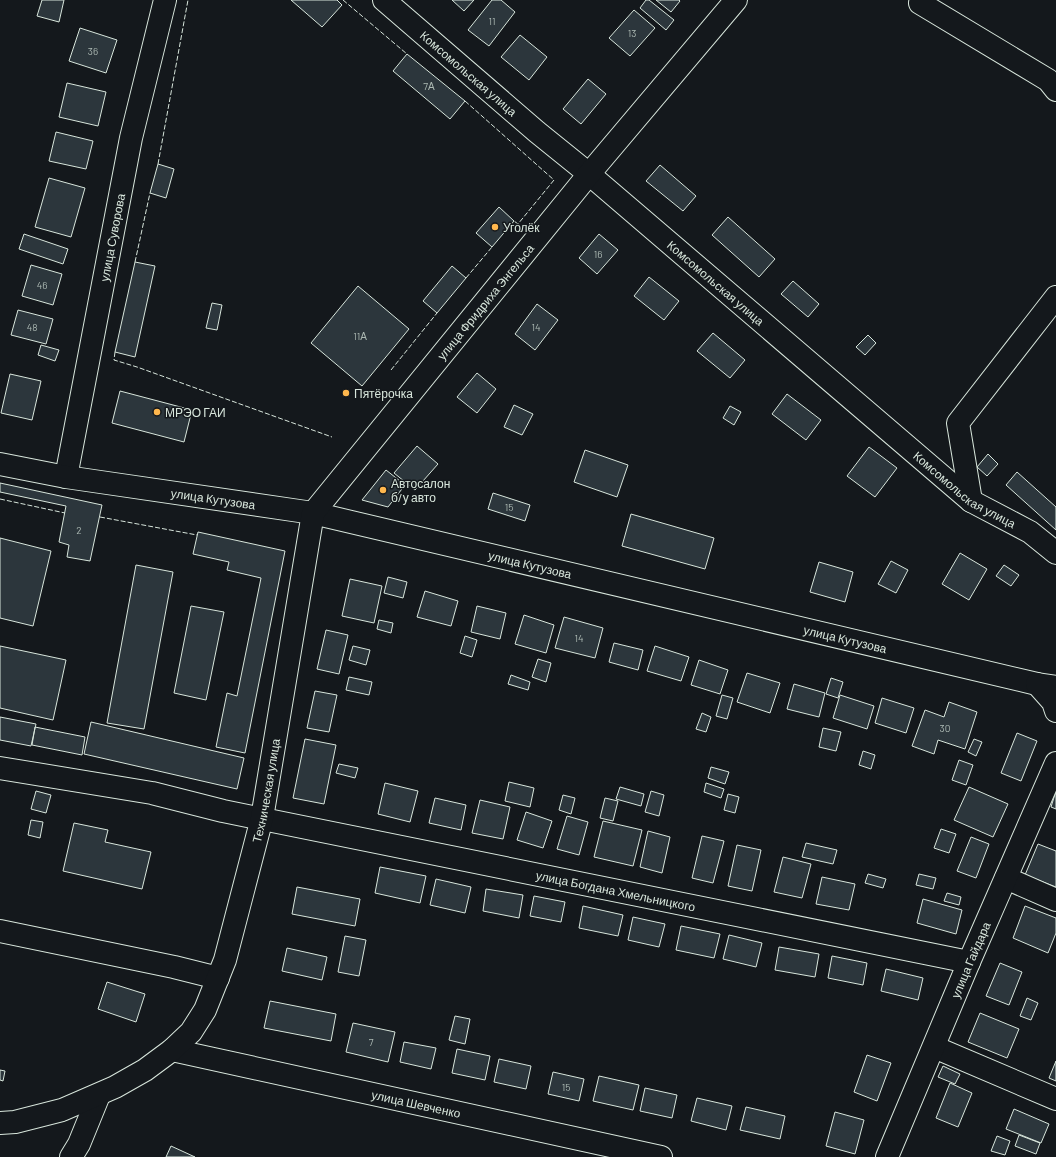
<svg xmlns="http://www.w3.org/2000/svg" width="1056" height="1157" viewBox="0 0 1056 1157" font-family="Barlow,sans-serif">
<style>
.building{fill:#2c363c;stroke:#d8e6dc}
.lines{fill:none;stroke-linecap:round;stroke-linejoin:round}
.minor-casing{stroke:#d8e6dc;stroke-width:24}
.major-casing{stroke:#d8e6dc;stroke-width:24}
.minor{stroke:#14181c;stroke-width:22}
.major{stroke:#14181c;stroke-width:22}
.fence{stroke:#d8e6dc;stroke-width:1;stroke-dasharray:5 2;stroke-linecap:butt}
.poi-dot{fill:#ffb74d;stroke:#14181c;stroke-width:1.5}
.labels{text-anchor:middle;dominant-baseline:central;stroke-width:3;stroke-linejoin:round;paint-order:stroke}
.number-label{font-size:10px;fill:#adbab4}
.street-label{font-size:12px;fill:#d8e6dc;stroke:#14181c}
.poi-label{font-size:12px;fill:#d8e6dc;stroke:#14181c;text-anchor:start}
</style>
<rect width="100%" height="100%" fill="#14181c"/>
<path class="building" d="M42 0H64L59 22 37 16Z
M291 0H337L342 5 322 27Z
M452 0H474L464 11Z
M492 0H501L515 12 489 46 468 30Z
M646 0H649L674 20 666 30 640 8Z
M656 0H679L680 1 671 12Z
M634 10 655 28 630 56 609 38Z
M80 28 117 40 106 73 69 61Z
M520 35 547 57 529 80 501 57Z
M407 54 465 101 450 119 393 71Z
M588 79 606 94 581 124 563 109Z
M67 83 106 92 98 126 59 117Z
M56 132 93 141 86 169 49 161Z
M158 164 174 169 166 198 150 193Z
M660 165 696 196 683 211 646 181Z
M49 178 85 188 71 237 35 227Z
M499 207 514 221 492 247 476 233Z
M728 217 775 259 759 277 712 235Z
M24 234 68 249 63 264 19 249Z
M599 234 618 250 597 274 579 258Z
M135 262 155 266 135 357 115 352Z
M31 265 62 274 53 305 22 296Z
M452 266 466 278 437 313 423 301Z
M649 277 679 301 664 320 634 296Z
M793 281 819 304 808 317 781 294Z
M358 286 409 329 362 386 311 343Z
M212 303 222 305 217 330 206 328Z
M537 304 558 320 535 350 515 334Z
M18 310 53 319 46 344 11 335Z
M713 333 745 360 730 378 697 351Z
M868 335 876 343 865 355 856 347Z
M41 345 59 350 55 361 38 355Z
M477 373 496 389 477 413 457 397Z
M10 374 41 381 32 420 1 413Z
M120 391 192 410 184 442 112 423Z
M787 394 821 420 806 440 772 414Z
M514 405 533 414 522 435 504 427Z
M730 406 741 412 734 425 723 418Z
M417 446 438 464 415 490 394 473Z
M869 447 897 468 875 497 847 476Z
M585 450 628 465 617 497 574 482Z
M988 454 998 464 987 476 977 467Z
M386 470 405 485 388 507 362 500Z
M1017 472 1056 507V530L1006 485Z
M0 483 102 505 90 561 67 557 69 545 59 542 66 506 0 492Z
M493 493 530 505 525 521 488 509Z
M631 514 714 538 705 569 622 546Z
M198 532 285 551 245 753 216 747 227 693 237 696 261 578 227 570 229 562 193 554Z
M0 538 51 551 33 626 0 618Z
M960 553 987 569 969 600 942 584Z
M891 561 908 570 896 593 878 584Z
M819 562 853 572 845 602 810 592Z
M136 565 173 572 144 729 107 723Z
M1004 565 1019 575 1011 586 996 576Z
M388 577 407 582 403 598 384 593Z
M350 579 382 586 374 623 342 616Z
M425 591 458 601 451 626 417 617Z
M191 606 224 612 206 700 174 693Z
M477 606 506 613 500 639 471 632Z
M524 615 554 625 546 653 515 644Z
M564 617 603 628 595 658 555 648Z
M379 620 393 623 391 633 377 629Z
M326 630 348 635 339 674 317 669Z
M465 636 477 640 472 657 460 653Z
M614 643 643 650 638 670 609 662Z
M0 646 66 660 53 720 0 708Z
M353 646 370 650 366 665 349 660Z
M655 646 689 657 681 681 647 671Z
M538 659 551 663 546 682 532 677Z
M699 660 728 670 720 694 691 685Z
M747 673 780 683 770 713 737 702Z
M511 675 530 682 528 690 508 684Z
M349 677 372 682 369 695 346 690Z
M831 678 843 682 838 698 826 694Z
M794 684 825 693 819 717 787 709Z
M315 691 337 695 329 732 307 728Z
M722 695 733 698 727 719 716 716Z
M840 695 874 706 867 729 833 718Z
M882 698 914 708 906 733 875 723Z
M949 702 977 712 965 749 938 740 934 754 912 746 925 710 944 717Z
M702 713 711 717 706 732 696 729Z
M0 717 36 724 31 746 0 740Z
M91 722 244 758 237 789 84 754Z
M35 727 85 737 82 755 32 745Z
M823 728 841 732 836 751 819 747Z
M1017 733 1037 741 1021 781 1001 773Z
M305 739 336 745 324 804 293 798Z
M974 739 982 742 976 756 968 752Z
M863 751 875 755 871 769 859 765Z
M959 760 973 765 966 785 952 780Z
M339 764 358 768 355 778 336 773Z
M711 767 729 772 725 784 708 778Z
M509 782 534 788 530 807 505 801Z
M385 783 418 791 410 822 378 814Z
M706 783 724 789 721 798 704 792Z
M620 787 644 794 641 806 616 799Z
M969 787 1008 804 993 837 954 820Z
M36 791 51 795 46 813 31 809Z
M651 791 664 795 659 816 645 812Z
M1056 791V809L1051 807Z
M728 794 739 797 735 813 724 810Z
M563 795 575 798 571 814 559 810Z
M435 798 466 805 461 830 429 823Z
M605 798 618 801 613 821 600 818Z
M480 800 510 807 503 839 472 833Z
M526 812 552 821 543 848 517 840Z
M567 816 588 822 579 855 557 849Z
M31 820 43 822 40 838 28 835Z
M603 821 642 830 633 866 594 857Z
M74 823 108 830 105 842 151 852 142 889 63 871Z
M941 829 956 834 949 853 934 848Z
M648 831 670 837 662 873 640 867Z
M702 836 724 841 713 883 692 878Z
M971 837 989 844 976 878 957 871Z
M806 843 837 850 833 864 802 857Z
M1038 844 1056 851V887L1025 875Z
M737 845 761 850 752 891 728 886Z
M783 857 811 864 802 898 774 892Z
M380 867 426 876 420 903 375 893Z
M868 874 886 879 883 888 865 883Z
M919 874 936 878 933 889 916 885Z
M822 877 855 884 849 910 816 904Z
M436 879 471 887 465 913 430 905Z
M297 887 360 899 355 926 292 914Z
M486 889 523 895 519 918 483 911Z
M947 893 961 897 959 905 944 901Z
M534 896 565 902 561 922 530 916Z
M923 899 962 910 956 934 917 923Z
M583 906 623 915 618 936 579 928Z
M1025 906 1056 918V933L1048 953 1013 938Z
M633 917 665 924 659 947 628 940Z
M681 926 720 934 714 958 676 950Z
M729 935 762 943 756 967 723 959Z
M345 936 366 940 359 976 338 972Z
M779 947 819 954 815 977 775 970Z
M287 948 327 957 322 980 282 971Z
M832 956 867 963 863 985 828 978Z
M1000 963 1022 972 1009 1005 986 996Z
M886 969 923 978 918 1000 881 991Z
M107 982 145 994 136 1022 98 1009Z
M1027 998 1038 1003 1031 1020 1020 1016Z
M270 1001 336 1014 331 1041 264 1028Z
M980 1013 1019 1029 1007 1058 968 1042Z
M455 1016 470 1019 465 1044 449 1040Z
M353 1023 395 1032 388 1062 346 1052Z
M404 1042 436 1048 431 1069 400 1062Z
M457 1049 490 1056 485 1080 452 1073Z
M867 1055 891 1063 877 1101 854 1092Z
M499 1059 531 1066 526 1089 494 1082Z
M1056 1061V1081L1049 1078Z
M943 1066 960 1074 955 1084 938 1077Z
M0 1070 5 1071 3 1081 0 1080Z
M553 1072 584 1079 579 1101 548 1094Z
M599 1076 639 1085 633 1110 593 1101Z
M950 1083 972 1093 958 1127 936 1118Z
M645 1088 677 1095 672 1118 640 1111Z
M697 1098 732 1106 726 1130 691 1121Z
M746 1107 785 1116 780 1139 740 1130Z
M1014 1109 1049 1124 1041 1143 1006 1129Z
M835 1112 864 1120 855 1154 826 1146Z
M1019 1135 1040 1143 1036 1154 1015 1146Z
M997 1136 1010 1141 1005 1155 991 1151Z
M171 1146 195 1157H166Z"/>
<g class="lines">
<defs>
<g id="minor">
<path id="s1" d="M384 0 537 132 589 174 971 501 1030 532 1056 553"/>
<path d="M920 3 1048 80 1056 90"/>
<path id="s2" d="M66 477 131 138 165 0"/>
<path d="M971 501 958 423 1056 297"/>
<path id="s3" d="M313 513 1037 684 1056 687"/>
<path d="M1037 684 1053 702 1056 711"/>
<path id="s4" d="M0 768 152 793 223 811 969 962"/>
<path d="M1006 878 1056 900"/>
<path d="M0 931 174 967 218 978"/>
<path d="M934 1047 1056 1099"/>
<path id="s5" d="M172 1050 661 1157"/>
<path d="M71 1157 79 1144 99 1095"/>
<path id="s6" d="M887 1157 969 962 1056 763"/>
</g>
<g id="major">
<path id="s7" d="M0 464 66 477 313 513"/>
<path id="s8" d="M0 1123 15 1122 62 1110 115 1087 145 1070 172 1050 191 1032 205 1010 225 960 262 818 313 513 589 174 736 0"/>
</g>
</defs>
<use href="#minor" class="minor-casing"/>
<use href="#major" class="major-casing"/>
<use href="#minor" class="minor"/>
<use href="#major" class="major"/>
<path class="fence" d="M343 0 407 54
M465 101 554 180 518 224 514 221
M158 164 188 0
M135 262 150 193
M466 278 492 247
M115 352 114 360 137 367 332 437
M391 370 437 313
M0 499 65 513
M100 517 197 535"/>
</g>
<g class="poi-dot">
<circle cx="495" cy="227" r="4"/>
<circle cx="346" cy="393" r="4"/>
<circle cx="157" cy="412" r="4"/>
<circle cx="383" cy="490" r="4"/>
</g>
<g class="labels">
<g class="number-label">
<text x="492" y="21">11</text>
<text x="632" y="33">13</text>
<text x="93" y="51">36</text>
<text x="429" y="86">7А</text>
<text x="598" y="254">16</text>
<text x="42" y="285">46</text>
<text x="32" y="327">48</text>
<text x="536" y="327">14</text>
<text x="360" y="336">11А</text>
<text x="509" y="507">15</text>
<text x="79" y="530">2</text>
<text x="579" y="638">14</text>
<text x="945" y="728">30</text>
<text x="371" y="1042">7</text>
<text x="566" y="1087">15</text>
</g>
<g class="street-label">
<text stroke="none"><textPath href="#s1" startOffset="112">Комсомольская улица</textPath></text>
<text stroke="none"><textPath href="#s2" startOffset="244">улица Суворова</textPath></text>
<text stroke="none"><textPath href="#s1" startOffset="436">Комсомольская улица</textPath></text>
<text stroke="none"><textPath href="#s8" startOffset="1024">улица Фридриха Энгельса</textPath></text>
<text stroke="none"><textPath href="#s1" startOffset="760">Комсомольская улица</textPath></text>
<text stroke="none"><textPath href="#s7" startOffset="216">улица Кутузова</textPath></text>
<text stroke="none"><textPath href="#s3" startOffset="223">улица Кутузова</textPath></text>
<text stroke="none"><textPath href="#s3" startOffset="547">улица Кутузова</textPath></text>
<text stroke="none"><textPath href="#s8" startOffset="470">Техническая улица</textPath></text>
<text stroke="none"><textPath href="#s4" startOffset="628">улица Богдана Хмельницкого</textPath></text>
<text stroke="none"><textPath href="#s6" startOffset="214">улица Гайдара</textPath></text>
<text stroke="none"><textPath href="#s5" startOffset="250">улица Шевченко</textPath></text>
</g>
<g class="poi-label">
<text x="503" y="227">Уголёк</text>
<text x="354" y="393">Пятёрочка</text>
<text x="165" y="412">МРЭО ГАИ</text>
<text x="391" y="483">Автосалон<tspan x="391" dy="14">б/у авто</tspan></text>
</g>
</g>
</svg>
